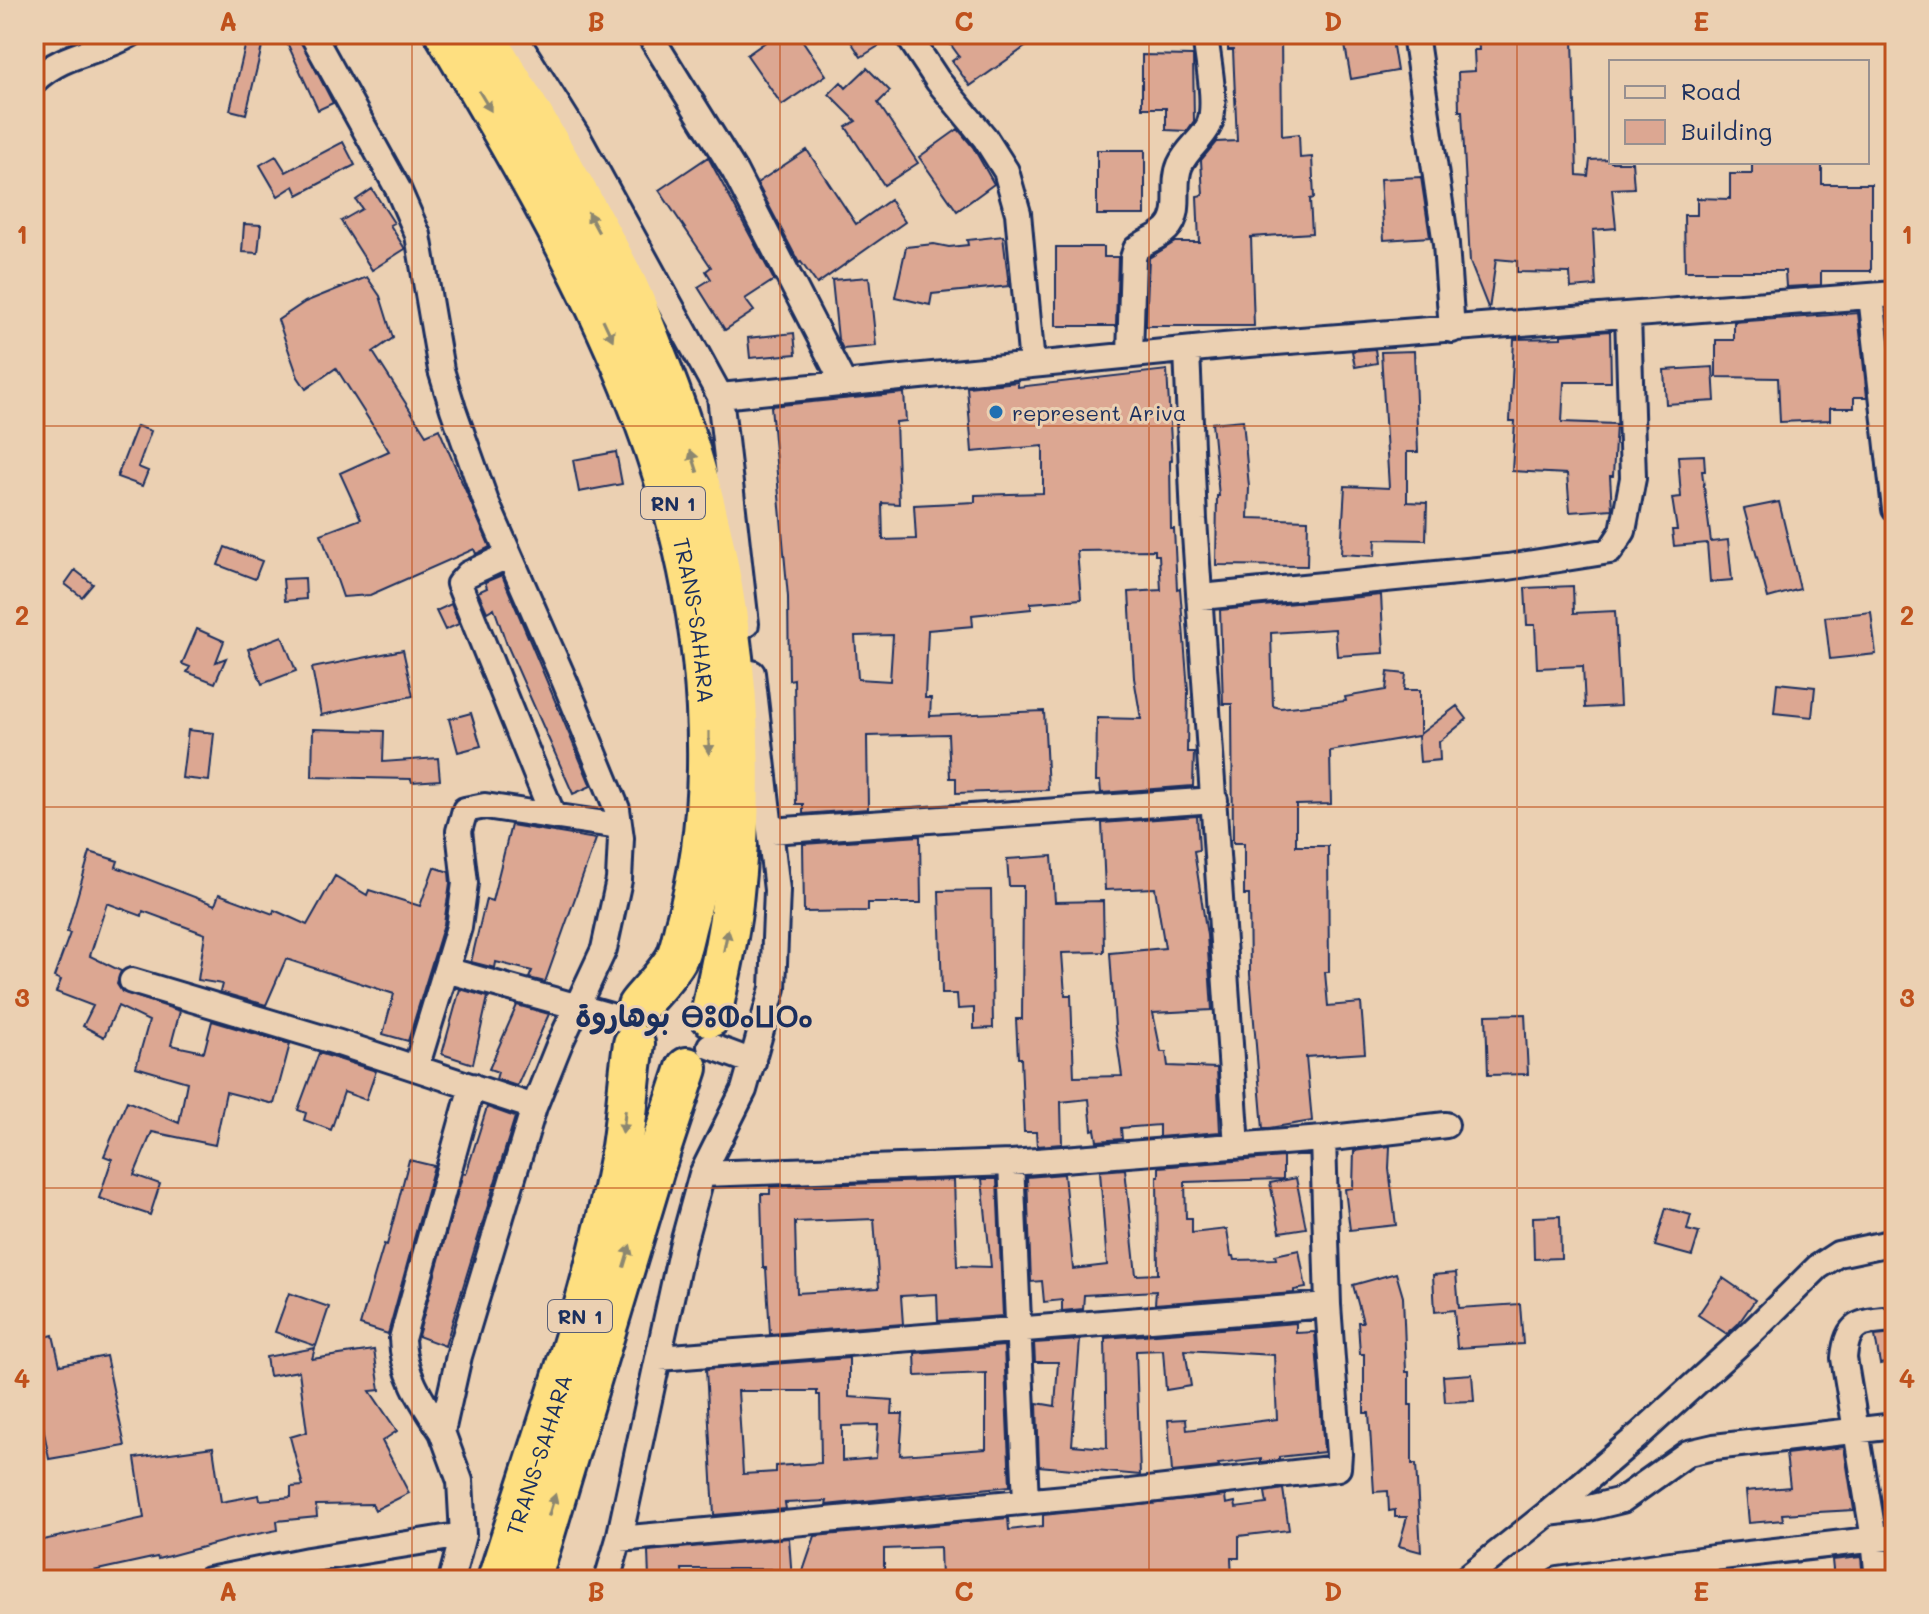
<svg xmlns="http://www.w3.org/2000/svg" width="1929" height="1614" viewBox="0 0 1929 1614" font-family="Mali,'Playpen Sans Arabic','Noto Sans Tifinagh',sans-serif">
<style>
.building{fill:#dca792;stroke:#1b2f5e;stroke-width:2;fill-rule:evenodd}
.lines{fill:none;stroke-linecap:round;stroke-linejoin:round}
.minor-casing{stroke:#1b2f5e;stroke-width:30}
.trunk-casing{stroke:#1b2f5e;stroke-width:46}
.minor{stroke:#ebd0b2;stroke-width:24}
.trunk{stroke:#fedf80;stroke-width:40}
.oneway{fill:#8c876f}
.grid{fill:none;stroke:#bf511c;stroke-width:2;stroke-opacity:0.55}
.poi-dot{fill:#1f6fb2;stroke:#ebd0b2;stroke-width:3}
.labels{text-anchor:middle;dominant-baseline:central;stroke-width:6;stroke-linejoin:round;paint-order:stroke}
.shield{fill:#ebd0b2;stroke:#595f77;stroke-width:2}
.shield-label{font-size:20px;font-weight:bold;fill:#1b2f5e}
.poi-label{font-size:22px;fill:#1b2f5e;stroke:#ebd0b2;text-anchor:start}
.street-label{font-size:22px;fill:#1b2f5e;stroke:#ebd0b2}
.district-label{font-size:30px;font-weight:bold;fill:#1b2f5e;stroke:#ebd0b2}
.neatline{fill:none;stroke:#bf511c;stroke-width:3}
.grid-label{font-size:26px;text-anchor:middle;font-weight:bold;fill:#bf511c}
</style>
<rect width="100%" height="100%" fill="#ebd0b2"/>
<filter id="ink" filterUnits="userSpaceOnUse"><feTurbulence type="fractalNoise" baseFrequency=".0125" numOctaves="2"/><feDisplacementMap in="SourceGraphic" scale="16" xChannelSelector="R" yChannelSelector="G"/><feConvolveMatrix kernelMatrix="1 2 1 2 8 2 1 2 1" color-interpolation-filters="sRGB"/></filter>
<g filter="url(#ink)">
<path class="building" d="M248 34H265L246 114 230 110Z
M283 34H297L333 103 318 110Z
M777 34H798L826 75 782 105 747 55Z
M846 34H892L893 37 861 57Z
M943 34H1021L1028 45 970 86 952 61 959 56Z
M1228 34H1281L1282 136 1299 134 1300 158 1312 157 1314 198 1310 199 1312 233 1251 237 1254 326H1146L1149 258 1175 242H1199L1197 196 1203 195 1201 160 1216 142 1237 141 1233 50H1228Z
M1343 34H1391L1397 71 1351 79Z
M1478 34H1543L1544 40 1573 39 1577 175 1588 176 1590 160 1611 159V162H1632L1634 188 1612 189 1616 228 1593 230 1596 286 1571 288 1570 273 1517 272V261L1496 259 1489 310 1470 262 1462 111H1459L1458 72 1475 71 1474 50H1479Z
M1142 55 1193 56 1194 121 1187 131 1166 130V108H1142Z
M867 68 890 91 878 103 918 163 884 185 846 127 856 121 829 94 841 82 846 88Z
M958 129 973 147 994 184 957 211 919 157Z
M343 142 355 165 298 195 294 186 278 196 260 165 276 156 286 172Z
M807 150 856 224 890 200 905 222 817 284 801 262 799 263 757 183Z
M1097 150H1145V215H1097Z
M708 157 774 280 745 299 754 311 725 330 698 287 711 279 706 271 711 267 659 190Z
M1752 162H1822V184H1871V271H1821V285L1786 287 1785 271H1685L1684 215H1697V198L1730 199V174H1752Z
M1421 177 1430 237 1384 240 1380 179Z
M372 189 394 223 390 225 405 249 372 270 341 221 362 209 356 200Z
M244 224 261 225 258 253 242 252Z
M1003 236 1009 286 932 294 930 305 895 297 906 247 934 244 949 247 968 245 967 240Z
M1056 247H1104V257H1118L1116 326H1056Z
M367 277 380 296 393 338 373 352 426 435 439 429 490 547 476 554 474 549 370 595 343 597 321 534 361 519 340 473 389 451 336 368 306 389 298 377 278 320 305 302Z
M869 277 876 346 843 349 838 339 832 280Z
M1858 313 1867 397H1854V408H1830V420L1780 422 1778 378 1716 377V340H1734V322Z
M1610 331 1611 382H1564L1562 422 1616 424 1613 476H1610L1612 509 1570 512 1567 474 1512 471 1515 421H1510L1514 339 1561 338V335Z
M794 333 796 354 750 358 748 338Z
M1375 349 1377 363 1355 367 1352 351Z
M1414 351 1418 452H1407V502L1427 503 1426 540 1376 539 1375 556 1341 554 1345 486 1389 488 1381 352Z
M1713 367 1715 401 1666 404 1664 370Z
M1167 370 1172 460 1170 461 1171 529H1174L1177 589 1180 588 1188 690 1187 752H1194L1193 786 1101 793 1100 781H1096L1097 718 1141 719 1134 678 1129 592 1161 590 1159 555H1155V550L1077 551 1081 599 1031 603V609L972 615 973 626 928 630 925 698H931L930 716 1044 711 1048 790 956 793V778H950L948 734 867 736 868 809 803 814V804H796L794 679 789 680 788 597 771 406 904 393 906 421 896 422 899 504 882 503 883 540 916 539 914 505 975 502V495L1043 493V446L972 452 967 387 1018 382V387ZM893 635 890 681 858 679 855 636Z
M1243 420 1249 487 1248 518 1308 520 1307 566 1216 565 1217 496H1219L1212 423Z
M137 426 151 431 138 467 148 471 142 486 117 477Z
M616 452 622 484 579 492 573 460Z
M1704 455 1705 471H1702L1711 542 1728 540 1732 580 1710 582 1707 543 1674 546 1672 530H1677L1672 498 1681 497 1678 456Z
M1779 502 1800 589 1768 598 1744 509Z
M225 547 262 561 255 579 218 565Z
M75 570 93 584 82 597 65 584Z
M502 575 591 786 573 794 507 645 494 608 487 612 478 592 487 588 485 582Z
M305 578 306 599 285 601 283 579Z
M1573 586 1574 613 1615 611 1620 706 1585 708 1583 666 1537 668 1535 625H1527L1525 588Z
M1381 595 1384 653 1337 656 1335 629 1271 633 1273 706 1280 708 1346 701 1345 697 1386 690 1388 672 1406 674 1404 690H1420V734L1457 706 1467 719 1439 742 1440 760 1420 762 1418 736 1330 751 1331 804 1296 805V846H1328L1329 972H1325L1328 1006 1361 1003 1365 1053 1306 1057 1312 1121 1263 1129 1250 974 1249 895H1244V843H1233L1232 704H1223L1220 610Z
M451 604 459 624 445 630 436 611Z
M1871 612 1876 654 1830 659 1825 617Z
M197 629 224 641 216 662 226 658 215 683 187 672 190 667 182 664Z
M282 636 296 671 262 684 248 649Z
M403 650 413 696 321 715 312 668Z
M1777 683 1815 687 1812 717 1774 713Z
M471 713 481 746 458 752 449 719Z
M313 729 384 731 383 762 438 758 440 780 412 782 411 779 312 777Z
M188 730 214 733 209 781 182 778Z
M1197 816 1199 850 1194 851 1207 935 1212 1010 1153 1013 1161 1052H1166L1168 1066 1217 1068 1220 1132 1159 1137V1125L1121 1128 1122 1139 1097 1141 1095 1129 1092 1130 1089 1099 1061 1102 1062 1144 1037 1146 1036 1132H1024L1021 1058H1018L1016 1019H1022L1023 886H1009L1007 859 1052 856 1055 902 1103 901 1104 952 1062 953 1065 995H1071L1074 1077 1122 1076 1115 1027 1110 953 1165 948 1155 888 1105 890 1102 823Z
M511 825 596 839 545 982 529 978 532 971 496 962 495 968 471 962 486 899 492 901Z
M920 836 921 903H868V911L804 912 803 844Z
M90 852 118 861 116 867 215 905 219 894 273 914 274 910 307 925 335 876 367 895 369 890 420 906 434 867 449 872 450 883 444 924 408 1041 383 1034 394 994 286 959 266 1005 220 992 222 984 198 980 205 934 143 911 142 916 107 903 90 956 121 971 117 984 122 992 180 1011 171 1045 204 1052 212 1021 290 1044 274 1104 226 1092 215 1145 152 1132 134 1175 160 1184 150 1215 99 1198 112 1159 104 1156 127 1101 179 1123 187 1082 136 1067 149 1021 118 1006 104 1037 83 1026 93 1006 56 992 61 980 54 977 70 933 67 932Z
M991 890 993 1028 974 1029V1008L958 1009 957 994H942L939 891Z
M460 989 488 997 473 1064 442 1054Z
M517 1005 549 1014 517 1086 496 1079 498 1072 489 1069Z
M1525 1014 1528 1074 1488 1075 1486 1015Z
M319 1053 376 1071 366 1100 344 1092 331 1130 304 1120 306 1113 298 1110Z
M487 1107 515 1117 445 1346 418 1336 463 1173 466 1174Z
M1390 1146 1389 1169 1396 1225 1350 1230 1345 1189 1353 1188 1354 1151Z
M1283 1157V1179L1185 1182 1186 1218H1192V1233L1227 1229 1231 1256H1234L1235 1260 1276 1259 1275 1255 1299 1250 1306 1288 1294 1290V1293L1155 1304 1156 1291 1084 1295 1083 1309 1062 1311V1300L1044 1302 1042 1281 1031 1282 1027 1177 1064 1174 1073 1269 1107 1265 1100 1171 1125 1169 1136 1275 1158 1274 1157 1176H1159V1167Z
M409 1160 434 1166 388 1334 360 1325 384 1244 387 1245Z
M1296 1178 1306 1228 1280 1232 1270 1183Z
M982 1179H997L1003 1316 938 1321 937 1294 901 1296 903 1324 770 1334 766 1268H763L761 1194H770V1187L954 1180 957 1266 991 1267ZM874 1219 879 1288 797 1293 795 1222Z
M1666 1208 1691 1215 1687 1230 1699 1233 1692 1256 1655 1246Z
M1560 1216 1561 1258 1534 1259 1533 1217Z
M1396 1273 1403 1297 1406 1372H1409V1405H1412V1464H1416L1421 1552 1399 1546 1407 1517H1395V1510L1389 1511 1388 1491 1374 1492 1369 1413H1364V1354H1360L1358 1322H1363L1353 1285Z
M1456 1273 1459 1308 1520 1304 1523 1344 1457 1348 1454 1310 1435 1312 1433 1275Z
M1723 1278 1755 1300 1738 1324 1727 1334 1698 1315Z
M289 1293 329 1307 316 1346 275 1332Z
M1296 1323V1333L1315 1332 1324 1452 1279 1457V1460L1261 1462V1459L1218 1464 1219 1467 1172 1472 1168 1420 1186 1419 1187 1430 1277 1419 1274 1355 1185 1350 1191 1386 1166 1390 1163 1350 1136 1351 1140 1475 1039 1466 1037 1403 1055 1406 1058 1362H1035L1034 1343 1080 1340 1072 1445 1107 1448 1105 1338Z
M1895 1334V1361L1880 1364 1875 1336Z
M53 1335 60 1365 106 1356 125 1446 49 1459 39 1404 36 1405 34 1394V1340Z
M1004 1346 1010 1486 826 1505 827 1501 785 1503 786 1509 714 1515 706 1369 849 1358V1397L893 1400 892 1414H903L900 1455 986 1449V1373L916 1376 915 1353ZM738 1391H817V1395H820L821 1463 776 1466V1472L743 1474ZM878 1425 876 1458 842 1461V1426Z
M315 1348 312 1359 374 1350 380 1390 370 1391 397 1431 382 1441 409 1493 375 1510 372 1504 316 1505 317 1517 277 1521 278 1530 236 1538 158 1559 157 1557 52 1580H34V1542L144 1518 135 1458 213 1447 221 1502 259 1495 260 1500 291 1497V1487L303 1486 290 1437 307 1432 299 1371 269 1376 266 1357Z
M1472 1374 1474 1401 1445 1402 1443 1376Z
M1844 1447 1854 1510 1782 1514 1783 1520 1749 1523 1746 1491 1790 1487 1786 1454Z
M1283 1489 1289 1530 1239 1536V1558H1231L1232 1580H1048V1577L1008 1580H941L940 1547 884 1549V1580H800L815 1536 1008 1518 1009 1530 1043 1526V1515L1225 1496 1226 1504 1235 1502 1236 1508 1267 1504 1265 1492Z
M789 1538 792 1580H770V1569H682L683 1580H649L648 1551Z
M1861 1557 1863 1580H1834L1832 1560Z"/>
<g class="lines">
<defs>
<path id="minor" d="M312 34 398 189 418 235 441 370 453 409 486 502 565 682 617 809 621 838 619 880 604 949 559 1045 534 1107 459 1356 442 1432 460 1481 463 1535 451 1580
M513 34 579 139 720 396
M649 34 735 172 844 384
M907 34 938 81 985 138 1006 171 1018 213 1032 365
M1415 34 1446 244 1452 330
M34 81C64 52 98 54 131 34
M1871 296 1895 509
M1187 350 1194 520 1237 1146
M1130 355 1133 258 1136 249C1145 241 1158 238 1167 229 1184 212 1171 185 1180 165 1187 149 1202 140 1209 125 1218 105 1207 57 1205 34
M509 555 468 574 459 584 553 816
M1201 597 1508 567 1610 551 1623 531 1633 478 1628 315
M746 624 720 396 1224 346 1895 294
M771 831 1215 800
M446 970 632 1022
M132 981 336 1042 534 1107
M710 1046 753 1062
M416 1068 459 927 465 883 459 831 465 810 485 806 619 826
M1011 1163 1026 1501
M702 1174 1011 1163 1323 1139 1446 1125
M659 1358 1328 1305
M442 1432C423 1403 403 1375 402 1339L472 1086
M1548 1513 1589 1508 1622 1500 1688 1453 1714 1447 1895 1426
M619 1539 1131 1492 1338 1468 1339 1454 1328 1305 1323 1139
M209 1580 308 1560 463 1535
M607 1580 619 1539 682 1247 702 1174 744 1090 773 988 777 890 752 673
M1464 1580 1548 1513 1639 1435 1752 1332 1818 1267 1838 1254 1895 1242
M1558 1580 1713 1558 1895 1537
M1878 1580 1874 1539 1844 1358C1847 1320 1862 1322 1895 1319"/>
<g id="trunk">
<path id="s1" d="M446 34C584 266 713 490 708 769 707 822 701 873 686 924 683 935 681 949 676 959 666 976 650 991 638 1006"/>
<path d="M483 34C532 115 581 196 624 280 635 302 643 325 652 347 725 523 753 714 732 903 728 941 718 979 711 1016"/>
<path id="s2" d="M498 1580C541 1442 593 1302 620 1159 627 1122 628 1082 634 1044"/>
<path d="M530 1580 655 1165 687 1068"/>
</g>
</defs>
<use href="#minor" class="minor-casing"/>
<use href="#trunk" class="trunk-casing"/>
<use href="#minor" class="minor"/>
<use href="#trunk" class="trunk"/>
</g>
<defs><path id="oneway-solid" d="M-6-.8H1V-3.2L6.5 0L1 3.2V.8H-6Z" transform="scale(2)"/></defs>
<g class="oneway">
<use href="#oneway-solid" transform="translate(485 101) rotate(59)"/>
<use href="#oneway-solid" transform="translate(593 222) rotate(-118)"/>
<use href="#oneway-solid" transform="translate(608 330) rotate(65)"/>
<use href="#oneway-solid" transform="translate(694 461) rotate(-108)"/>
<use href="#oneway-solid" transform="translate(709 743) rotate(90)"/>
<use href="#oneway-solid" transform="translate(726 940) rotate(-79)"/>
<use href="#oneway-solid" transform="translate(624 1122) rotate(96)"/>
<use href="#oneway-solid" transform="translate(627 1256) rotate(-73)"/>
<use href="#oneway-solid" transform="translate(552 1505) rotate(-73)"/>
</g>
</g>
<path class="grid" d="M412 34V1580M780 34V1580M1149 34V1580M1517 34V1580M34 426H1895M34 807H1895M34 1188H1895"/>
<circle class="poi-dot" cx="996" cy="412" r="8"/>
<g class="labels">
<g class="shield">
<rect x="641" y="487" width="64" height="32" rx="6"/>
<rect x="548" y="1300" width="64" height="32" rx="6"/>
</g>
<g class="shield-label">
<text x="673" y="503">RN 1</text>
<text x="580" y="1316">RN 1</text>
</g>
<g class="poi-label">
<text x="1012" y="412">represent Ariva</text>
</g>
<g class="street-label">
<text stroke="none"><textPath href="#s1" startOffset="642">TRANS-SAHARA</textPath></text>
<text stroke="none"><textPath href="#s2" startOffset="132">TRANS-SAHARA</textPath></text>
</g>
<g class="district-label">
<text x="694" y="1015">بوهاروة ⴱⵓⵀⴰⵡⵔⴰ</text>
</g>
</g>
<rect width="1929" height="1614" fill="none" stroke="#ebd0b2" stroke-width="88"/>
<rect x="1609" y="60" width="260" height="104" fill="#ebd0b2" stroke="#989090" stroke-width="2"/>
<rect x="1625" y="86" width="40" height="12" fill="#ebd0b2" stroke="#989090" stroke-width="2"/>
<text x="1681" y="100" font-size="24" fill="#1b2f5e">Road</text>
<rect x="1625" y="120" width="40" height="24" fill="#dca792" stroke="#989090" stroke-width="2"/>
<text x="1681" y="140" font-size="24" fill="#1b2f5e">Building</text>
<rect x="44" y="44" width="1841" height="1526" class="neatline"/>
<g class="grid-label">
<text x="228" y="31">A</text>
<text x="596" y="31">B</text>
<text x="964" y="31">C</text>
<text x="1333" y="31">D</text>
<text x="1701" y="31">E</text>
<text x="22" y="244">1</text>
<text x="1907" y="244">1</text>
<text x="22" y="625">2</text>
<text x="1907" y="625">2</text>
<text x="22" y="1007">3</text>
<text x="1907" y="1007">3</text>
<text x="22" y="1388">4</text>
<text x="1907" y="1388">4</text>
<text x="228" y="1601">A</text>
<text x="596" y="1601">B</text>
<text x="964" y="1601">C</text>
<text x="1333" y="1601">D</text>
<text x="1701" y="1601">E</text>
</g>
</svg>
